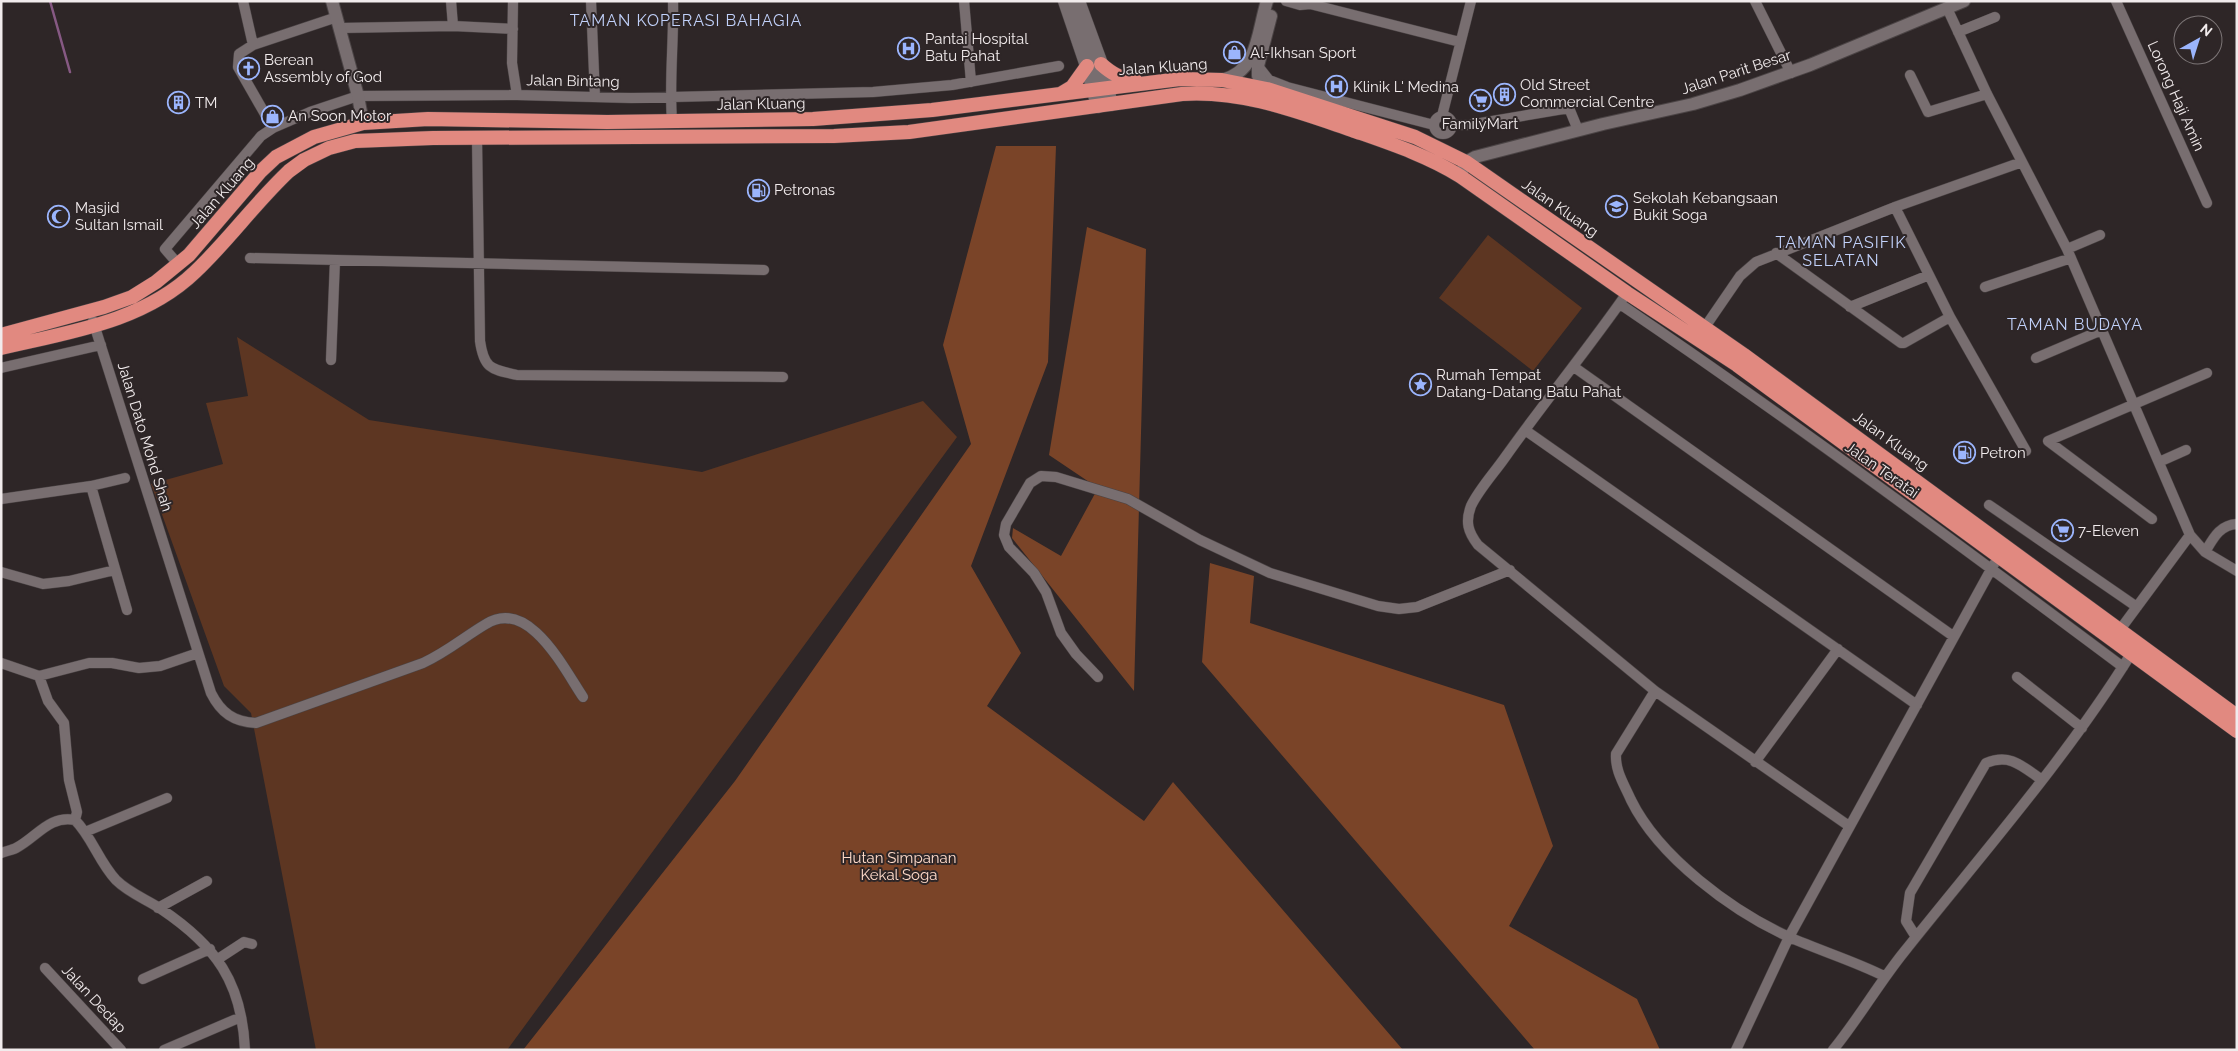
<svg xmlns="http://www.w3.org/2000/svg" width="2238" height="1051" viewBox="0 0 2238 1051" font-family="Raleway,sans-serif">
<style>
.green{fill:#5d3622}
.forest{fill:#7a4428}
.lines{fill:none;stroke-linecap:round;stroke-linejoin:round}
.stream{stroke:#865983;stroke-width:2.5}
.minor-casing{stroke:#4b4445;stroke-width:11}
.tertiary-casing{stroke:#4b4445;stroke-width:14}
.secondary-casing{stroke:#4b4445;stroke-width:15}
.trunk-casing{stroke:#4b4445;stroke-width:15}
.minor{stroke:#786e70;stroke-width:10}
.tertiary{stroke:#786e70;stroke-width:12}
.secondary{stroke:#786e70;stroke-width:14}
.trunk{stroke:#e18980;stroke-width:14}
.labels{text-anchor:middle;dominant-baseline:central;stroke-width:4;stroke-linejoin:round;paint-order:stroke}
.poi-label{font-size:15px;fill:#f1ebec;stroke:#2e2627;text-anchor:start}
.street-label{font-size:15px;fill:#f1ebec;stroke:#2e2627}
.park-label{font-size:15px;fill:#ffdbca;stroke:#2e2627}
.neighbourhood-label{font-size:16px;letter-spacing:1px;fill:#c1d1fa;stroke:#2e2627}
</style>
<rect width="100%" height="100%" fill="#2e2627"/>
<path class="green" d="M1488 235 1582 308 1533 371 1439 298Z
M237 337 369 420 702 472 923 401 957 437 507 1050H316L251 713 224 686 151 484 223 464 206 403 248 396Z"/>
<path class="forest" d="M996 146H1056L1048 362 971 566 1021 653 987 706 1144 821 1173 782 1403 1050H523L735 781 971 444 943 345Z
M1087 227 1146 249 1134 691 1012 538 1013 528 1061 556 1098 488 1049 455Z
M1210 563 1254 576 1250 623 1504 705 1553 846 1509 926 1637 999 1660 1050H1535L1202 662Z"/>
<g class="lines">
<path class="stream" d="M50 1 70 72"/>
<defs>
<path id="minor" d="M243 1 253 45
M451 1 453 26
M513 1 512 63 517 95
M591 1 595 97
M964 1 971 82
M1286 1 1300 5 1310 4 1460 42
M1755 1 1791 73
M2116 1 2207 203
M1947 8 1987 94 2067 249 2190 535 2205 552 2237 571
M340 28 453 26 513 29
M1958 32 1995 17
M1258 66 1269 80 1287 87 1434 125
M1910 75 1928 112 1987 94
M1442 116 1471 1
M1434 125a9 9 0 1 1 18 0a9 9 0 1 1-18 0Z
M672 121C669 81 674 41 673 1
M1452 125H1469L1569 108 1578 130
M273 128 238 67 239 54 253 45 337 17
M477 138 480 341C484 369 491 369 517 375L783 377
M1895 207 1950 317 2026 451
M2067 249 2100 235
M1776 253 1901 343H1904L1950 317
M250 258 764 270
M178 264 165 249 261 136 273 128 310 112 358 96 517 95 631 98 873 92 952 85 1059 66
M1985 287 2071 258
M1627 293C1588 349 1545 401 1506 456 1495 472 1479 489 1471 506 1465 522 1468 532 1478 545L1655 691 1849 826
M1620 304C1791 420 1957 543 2123 667
M1850 307 1929 275
M93 321 211 693C221 713 234 722 256 723L423 663C447 652 464 637 486 624 529 597 564 669 583 697
M1705 327 1740 276 1756 262 1895 207 2022 162
M2036 358 2102 330
M331 360 335 260
M1574 367 1953 636
M1 368 101 345
M1525 430 1917 705
M2159 462 2186 450
M91 486 127 610
M1 499 91 486 125 478
M1989 505 2137 607
M2152 519 2048 441 2207 373
M2205 552C2213 539 2219 525 2237 524
M1 572 43 584 69 581 115 570
M2119 631 2190 535
M1 663 39 676 89 663H112L139 668 160 666 198 653
M39 676 48 701 64 723 69 780 77 812 75 820
M1098 677 1076 654 1061 633 1046 592 1034 573 1009 547 1004 535 1006 524 1030 483 1041 476 1056 477 1128 499 1200 540 1270 573 1378 606 1399 609 1417 607 1510 570
M2017 677 2082 728
M1655 691 1616 754C1615 771 1624 784 1631 800 1659 857 1732 911 1789 937 1821 951 1854 961 1884 976
M1755 762 1838 649
M85 832 167 798
M1 853C6 851 12 850 16 848 37 837 49 815 75 820 92 837 99 862 116 880 129 893 146 899 161 909 216 946 242 982 245 1050
M158 908 207 881
M1916 937 1906 921 1910 893 1986 763C2010 753 2022 766 2042 780
M218 959 244 942 252 944
M45 968 121 1050
M143 979 210 949
M164 1050 241 1017
M1736 1050 1789 937 1994 564
M1833 1050C1859 1018 1879 983 1904 952 1982 854 2065 760 2131 654"/>
<path id="tertiary" d="M332 1 358 96 363 123
M1222 80C1259 71 1257 32 1267 1
M1267 89 1258 76V66L1271 16
M1460 176 1466 162 1475 157 1603 124 1693 104 1740 90 1810 65 1964 1"/>
<path id="secondary" d="M1065 1 1087 66 1098 106
M1078 1 1101 64 1111 104"/>
<path id="trunk" d="M1101 64C1112 74 1120 78 1135 80
M1062 93 1072 87 1087 66
M1 335 104 307 132 297 156 282 189 255 260 172 276 157 314 137 363 123 428 119 607 122 813 119 932 110 1180 79 1222 80 1267 89 1415 137 1466 162 1744 355 2237 716
M1 348C69 332 143 322 195 272 228 241 255 203 289 171L304 160 329 148 355 141 433 138 834 136 909 132 1182 94C1242 90 1296 111 1352 130 1389 143 1426 155 1460 176L1627 293 1737 365 2237 731"/>
</defs>
<use href="#minor" class="minor-casing"/>
<use href="#tertiary" class="tertiary-casing"/>
<use href="#secondary" class="secondary-casing"/>
<use href="#trunk" class="trunk-casing"/>
<use href="#minor" class="minor"/>
<use href="#tertiary" class="tertiary"/>
<use href="#secondary" class="secondary"/>
<use href="#trunk" class="trunk"/>
</g>
<defs>
<symbol id="hospital-ring" viewBox="-11 -11 22 22"><circle r="9.5" fill="#2e2627" stroke="#9bb5fd" stroke-width="1.5"/><path d="M-5-5h3v3.5h4V-5h3V5h-3V1.5h-4V5h-3Z" fill="#9bb5fd"/></symbol>
<symbol id="shop-ring" viewBox="-11 -11 22 22"><circle r="9.5" fill="#2e2627" stroke="#9bb5fd" stroke-width="1.5"/><path d="M-5-2.5h2.3a2.7 3.5 0 0 1 5.4 0H5L5.5 6h-11ZM-1.5-2.5h3a1.5 2.3 0 0 0-3 0Z" fill="#9bb5fd"/></symbol>
<symbol id="church-ring" viewBox="-11 -11 22 22"><circle r="9.5" fill="#2e2627" stroke="#9bb5fd" stroke-width="1.5"/><path d="M-1.2-6h2.4v3.5h3.3v2.4h-3.3V6h-2.4V-.1h-3.3v-2.4h3.3Z" fill="#9bb5fd"/></symbol>
<symbol id="building-ring" viewBox="-11 -11 22 22"><circle r="9.5" fill="#2e2627" stroke="#9bb5fd" stroke-width="1.5"/><path d="M-4-6H4V6H1V3H-1V6H-4ZM-2.5-4.3h1.7v1.8h-1.7ZM.8-4.3h1.7v1.8H.8ZM-2.5-1h1.7V.8h-1.7ZM.8-1h1.7V.8H.8Z" fill="#9bb5fd"/></symbol>
<symbol id="supermarket-ring" viewBox="-11 -11 22 22"><circle r="9.5" fill="#2e2627" stroke="#9bb5fd" stroke-width="1.5"/><path d="M-6-5.5h2.5l.6 2H6L4.5 2H-2.5L-4.4-4H-6ZM-1.5 3.2a1.3 1.3 0 1 0 .1 0ZM3 3.2a1.3 1.3 0 1 0 .1 0Z" fill="#9bb5fd"/></symbol>
<symbol id="fuel-ring" viewBox="-11 -11 22 22"><circle r="9.5" fill="#2e2627" stroke="#9bb5fd" stroke-width="1.5"/><path d="M-5.5-6h7V0h2V4h1.3V-2.5L3-4.5l.8-.8L6-3V5H2.5V1h-1V6h-7ZM-4.2-4.7v3.2H.2V-4.7Z" fill="#9bb5fd"/></symbol>
<symbol id="school-ring" viewBox="-11 -11 22 22"><circle r="9.5" fill="#2e2627" stroke="#9bb5fd" stroke-width="1.5"/><path d="M0-5L7-2L0 1L-7-2ZM-4 1L0 2.5L4 1V4Q0 6-4 4Z" fill="#9bb5fd"/></symbol>
<symbol id="mosque-ring" viewBox="-11 -11 22 22"><circle r="9.5" fill="#2e2627" stroke="#9bb5fd" stroke-width="1.5"/><path d="M3.5-4.9A6 6 0 1 0 3.5 4.9A5 5 0 1 1 3.5-4.9Z" fill="#9bb5fd"/></symbol>
<symbol id="sight-ring" viewBox="-11 -11 22 22"><circle r="9.5" fill="#2e2627" stroke="#9bb5fd" stroke-width="1.5"/><path d="M0-6L1.8-2.2L6-1.7L2.9 1.2L3.7 5.4L0 3.3L-3.7 5.4L-2.9 1.2L-6-1.7L-1.8-2.2Z" fill="#9bb5fd"/></symbol>
</defs>
<g fill-rule="evenodd">
<use href="#hospital-ring" x="896" y="36" width="25" height="25"/>
<use href="#shop-ring" x="1222" y="40" width="25" height="25"/>
<use href="#church-ring" x="236" y="56" width="25" height="25"/>
<use href="#hospital-ring" x="1324" y="74" width="25" height="25"/>
<use href="#building-ring" x="1492" y="82" width="25" height="25"/>
<use href="#supermarket-ring" x="1468" y="88" width="25" height="25"/>
<use href="#building-ring" x="166" y="90" width="25" height="25"/>
<use href="#shop-ring" x="260" y="104" width="25" height="25"/>
<use href="#fuel-ring" x="746" y="178" width="25" height="25"/>
<use href="#school-ring" x="1604" y="194" width="25" height="25"/>
<use href="#mosque-ring" x="46" y="204" width="25" height="25"/>
<use href="#sight-ring" x="1408" y="372" width="25" height="25"/>
<use href="#fuel-ring" x="1952" y="440" width="25" height="25"/>
<use href="#supermarket-ring" x="2050" y="518" width="25" height="25"/>
</g>
<g class="labels">
<g class="poi-label">
<text x="925" y="39">Pantai Hospital<tspan x="925" dy="17">Batu Pahat</tspan></text>
<text x="1250" y="53">Al-Ikhsan Sport</text>
<text x="264" y="60">Berean<tspan x="264" dy="17">Assembly of God</tspan></text>
<text x="1520" y="85">Old Street<tspan x="1520" dy="17">Commercial Centre</tspan></text>
<text x="1353" y="87">Klinik L' Medina</text>
<text x="195" y="103">TM</text>
<text x="288" y="116">An Soon Motor</text>
<text x="1480" y="124" text-anchor="middle">FamilyMart</text>
<text x="774" y="190">Petronas</text>
<text x="1633" y="198">Sekolah Kebangsaan<tspan x="1633" dy="17">Bukit Soga</tspan></text>
<text x="75" y="208">Masjid<tspan x="75" dy="17">Sultan Ismail</tspan></text>
<text x="1436" y="375">Rumah Tempat<tspan x="1436" dy="17">Datang-Datang Batu Pahat</tspan></text>
<text x="1980" y="453">Petron</text>
<text x="2078" y="531">7-Eleven</text>
</g>
<g class="street-label">
<text transform="translate(1163 67) rotate(-4)">Jalan Kluang</text>
<text transform="translate(1736 72) rotate(-18)">Jalan Parit Besar</text>
<text transform="translate(573 81) rotate(1)">Jalan Bintang</text>
<text transform="translate(2176 96) rotate(66)">Lorong Haji Amin</text>
<text transform="translate(761 104) rotate(-1)">Jalan Kluang</text>
<text transform="translate(222 193) rotate(-49)">Jalan Kluang</text>
<text transform="translate(1560 208) rotate(35)">Jalan Kluang</text>
<text transform="translate(145 437) rotate(73)">Jalan Dato Mohd Shah</text>
<text transform="translate(1891 441) rotate(36)">Jalan Kluang</text>
<text transform="translate(1882 470) rotate(35)">Jalan Teratai</text>
<text transform="translate(94 999) rotate(47)">Jalan Dedap</text>
</g>
<g class="park-label">
<text x="899" y="858">Hutan Simpanan<tspan x="899" dy="17">Kekal Soga</tspan></text>
</g>
<g class="neighbourhood-label">
<text x="686" y="20">TAMAN KOPERASI BAHAGIA</text>
<text x="1841" y="242">TAMAN PASIFIK<tspan x="1841" dy="18">SELATAN</tspan></text>
<text x="2075" y="324">TAMAN BUDAYA</text>
</g>
</g>
<rect width="2238" height="1051" fill="none" stroke="#f1ebec" stroke-width="5"/>
<g transform="translate(2198 40) rotate(39)"><circle r="24" fill="#2e2627" stroke="#7c7576"/>
<path d="M0-4L9 19L0 12L-9 19Z" fill="#9bb5fd"/>
<text y="-8" font-size="14" font-weight="bold" text-anchor="middle" fill="#f1ebec">N</text>
</g>
</svg>
